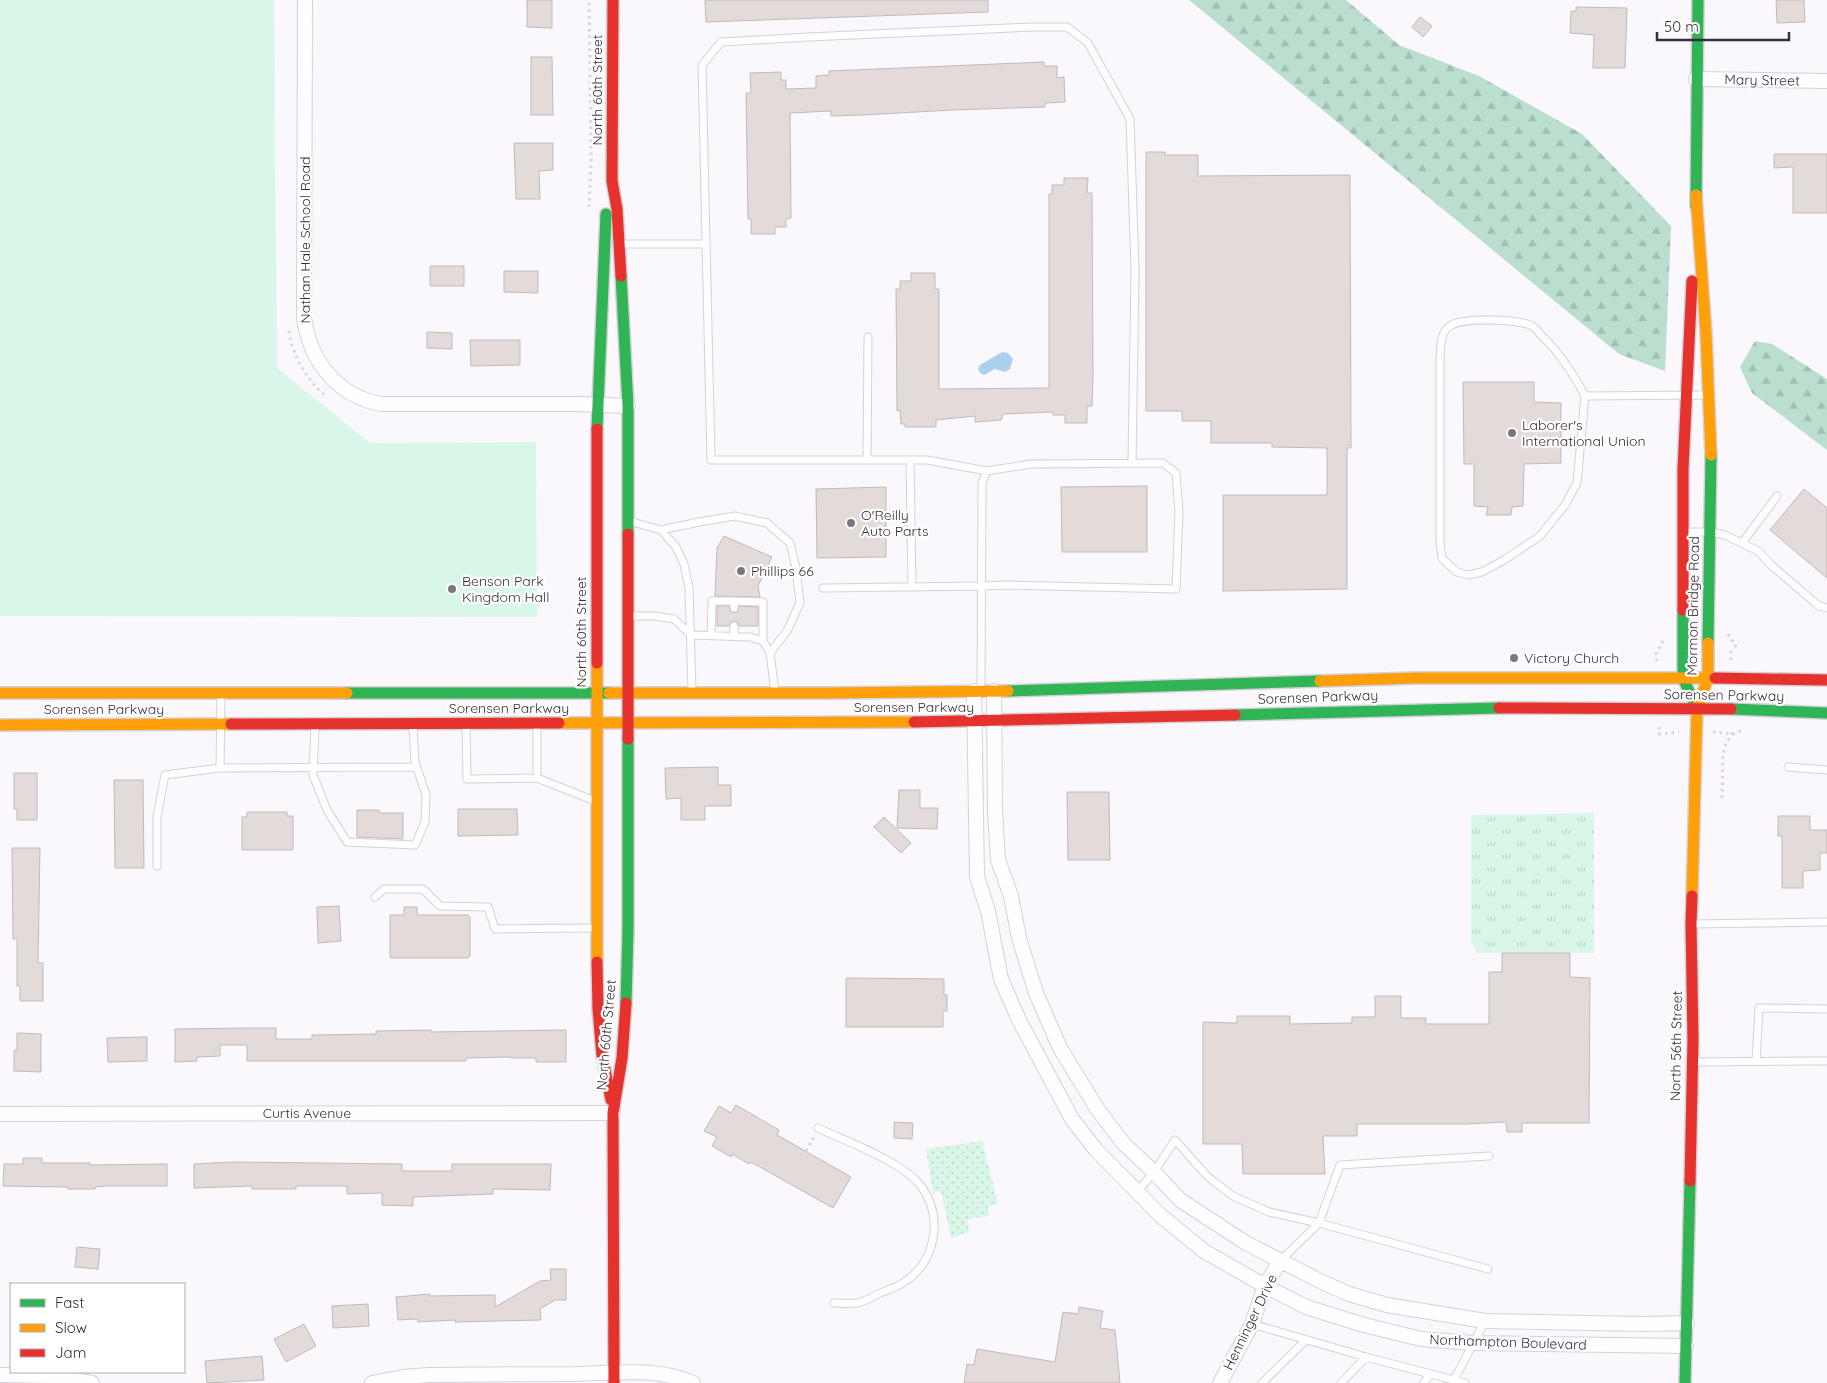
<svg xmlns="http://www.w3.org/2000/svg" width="1827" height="1383" viewBox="0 0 1827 1383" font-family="Quicksand,sans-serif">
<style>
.grass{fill:url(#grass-tufts)}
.forest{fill:url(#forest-firs)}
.park{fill:#d9f7e9}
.garden{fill:url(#garden-dots)}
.water{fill:#aad2ee}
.building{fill:#e3dada;stroke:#c1b9b9}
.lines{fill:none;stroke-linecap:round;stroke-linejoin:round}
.lane-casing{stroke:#d6d1d8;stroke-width:9}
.street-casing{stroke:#d6d1d8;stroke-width:16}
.fast-casing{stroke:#d6d1d8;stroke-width:14}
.slow-casing{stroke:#d6d1d8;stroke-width:14}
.jam-casing{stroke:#d6d1d8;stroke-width:14}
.path{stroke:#d8d6da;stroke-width:3;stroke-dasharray:2.5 4;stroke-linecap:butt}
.lane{stroke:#fefeff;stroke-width:7}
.street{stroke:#fefeff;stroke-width:14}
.fast{stroke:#30b455;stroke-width:11}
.slow{stroke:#ff9f0a;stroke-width:11}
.jam{stroke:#e5322d;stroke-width:11}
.poi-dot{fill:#7b757e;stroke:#fff;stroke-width:2}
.labels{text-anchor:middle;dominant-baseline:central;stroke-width:4.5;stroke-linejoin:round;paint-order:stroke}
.street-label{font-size:14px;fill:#372e3a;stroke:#fff}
.poi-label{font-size:14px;fill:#372e3a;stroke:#fff;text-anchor:start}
</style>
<defs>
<pattern id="grass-tufts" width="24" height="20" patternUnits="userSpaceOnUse" patternTransform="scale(1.25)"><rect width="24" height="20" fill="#d9f7e9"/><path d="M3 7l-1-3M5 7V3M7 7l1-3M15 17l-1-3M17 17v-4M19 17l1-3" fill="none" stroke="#bbd4c9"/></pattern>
<pattern id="forest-firs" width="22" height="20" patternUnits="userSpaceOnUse" patternTransform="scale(1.25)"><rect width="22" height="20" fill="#bbdece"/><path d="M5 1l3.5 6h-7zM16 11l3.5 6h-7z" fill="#a1bfb2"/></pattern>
<pattern id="garden-dots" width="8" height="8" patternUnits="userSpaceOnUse" patternTransform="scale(1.25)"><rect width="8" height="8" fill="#d9f7e9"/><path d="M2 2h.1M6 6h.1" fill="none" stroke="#bbd4c9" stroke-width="1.8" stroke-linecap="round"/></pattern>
</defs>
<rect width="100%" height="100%" fill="#faf8fc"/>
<path class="grass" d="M1594 813V953H1477L1471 941V815Z"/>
<path class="forest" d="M1189 0H1346L1399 45 1479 76 1582 134 1671 226 1665 371 1619 354Z
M1755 341 1772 344 1827 379V450L1752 393 1740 367Z"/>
<path class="park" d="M0 0H274L277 368 370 443 536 442 537 617 0 616Z"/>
<path class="garden" d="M982 1141 998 1204 988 1206 989 1216 967 1219 969 1232 951 1238 941 1191 933 1193 926 1149Z"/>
<path class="water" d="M1002 352 1008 353 1013 359 1010 369 1005 372 995 369 984 375 980 373 978 369 980 365Z"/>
<path class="building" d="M527 0H552V28L527 27Z
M705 0H988V12L706 22Z
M1776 0H1804L1805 22 1777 23Z
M1576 7 1627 8 1625 68H1593L1594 35 1570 33 1571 11H1576Z
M1420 17 1432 26 1423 37 1412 27Z
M531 57H552L553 115H531Z
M1044 62V66H1057V78L1064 77 1065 102 1045 103V107L952 110 863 115 831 116V111L790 113 791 218 786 219V227H775V234H751V219H748L746 93H751L750 73 781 72V80H786V89L816 88V76L829 75V71Z
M514 143H553V170L539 171 540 199H516Z
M1146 152H1165V155H1198V176L1350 175 1351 448H1347V589L1223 591V495H1327V448L1272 447V443H1211V421H1182V411H1146Z
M1774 154H1827V213H1793V167L1774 168Z
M1064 178H1088L1087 193H1092L1093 375 1092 406H1087V423H1065V415H1053V412L1003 414 1001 420 975 422V416L936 420V427H905V424H901L900 410 897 411 896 289H900V281H911V273H935V289H939V389L1049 388V194H1052V185H1064Z
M430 266H464V286H430Z
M504 271H538V293L504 292Z
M427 332 452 333V349L427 348Z
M470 340H520V365L471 366Z
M1463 382H1534V402L1561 403V463L1524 464 1523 506 1512 507 1511 515H1486L1488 507 1474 506V464H1464Z
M1147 486V552H1062L1061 487Z
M886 487V557L817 558 816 489Z
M1804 489 1827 508V578L1770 530Z
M724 536 772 557 758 586 760 597 715 596 717 548Z
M717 606H729L730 611 734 613 738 611 739 606 758 607V626H739L738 623 734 621 731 622 729 626H717Z
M718 767V785H731V806H705V820H681V798L666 799 665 768Z
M14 773H37V820H17V809H14Z
M114 780H143L144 868H115Z
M899 790H920V808H938L937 829 897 828Z
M1067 792H1109L1110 860H1068Z
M458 809H517L518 835 458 836Z
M357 810H379V813H403V839L357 837Z
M247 812H287V816H293V850H242V817H247Z
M1778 816H1810V830H1827V853H1820V870L1803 871V888H1782V836H1778Z
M884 817 911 843 901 853 874 827Z
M12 848H40L38 963H43V1001H20V986H17V939H13Z
M339 906 341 941 318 943 317 907Z
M404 907H417V915H468L470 917V956L468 958H390V915H404Z
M1502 953H1570V977L1590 978 1589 1123H1522V1132H1507L1506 1122 1467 1124H1357V1136H1323L1325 1174H1243L1242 1144H1203V1022L1237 1023V1016H1290V1024L1352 1023V1017H1375V996H1401V1018H1426V1024H1489V972H1502Z
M846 978 944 979V995H947V1011H943V1027H846Z
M250 1028H276V1039H312V1035L376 1034V1031L431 1030V1032L566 1030V1062H536V1058H511V1057L466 1058V1061H247V1045H220V1056L197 1057V1061L175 1062V1029Z
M17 1033 41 1034V1072L14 1071V1050H17Z
M147 1037V1061L108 1062 107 1038Z
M736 1105 779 1130 777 1135 851 1177 833 1208 751 1162 749 1164 732 1154 731 1157 712 1146 717 1137 704 1131 719 1106 731 1113Z
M894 1122 913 1123 912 1139 894 1138Z
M23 1158H42V1163H90V1165L167 1164V1186H105L95 1187V1189H68V1187L3 1186 4 1164H23Z
M233 1162 402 1164V1171H452V1164H551L550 1190 493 1189V1194L413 1197V1206L382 1205V1193L347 1194V1186H296V1189H252V1186L194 1188V1164Z
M77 1247 100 1249 98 1269 75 1267Z
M550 1269H566V1300H555L540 1309 541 1320 455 1322V1320L418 1322 417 1319 398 1320 396 1297 430 1294V1296L495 1295V1307L540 1281 551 1280Z
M368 1304 369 1326 333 1328 332 1306Z
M1079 1307 1103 1311 1100 1328 1115 1330 1120 1383H964L967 1364 974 1365 977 1349 1055 1362 1063 1312 1078 1314Z
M304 1324 316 1346 286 1362 274 1339Z
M262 1356 264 1380 207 1383 205 1361Z"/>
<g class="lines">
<defs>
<path id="lane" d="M620 244H706
M1585 396 1577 483 1565 505 1540 536 1504 560 1482 572 1468 575 1457 572 1449 565 1442 558 1440 543V358C1441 347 1440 332 1450 326 1461 317 1520 319 1532 326 1535 327 1538 331 1540 334 1559 352 1573 373 1585 396L1707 395
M867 460 868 337
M910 460 912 586
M987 471 927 460H711L702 65 721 42 808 37 1032 27H1067L1088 43 1130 119 1135 270 1132 463
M629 521 661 530 676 547 684 564 689 588 692 691
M661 530 699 522 735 516 767 523 790 543 796 568 800 603 787 631 770 653
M1683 532H1710L1725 535 1758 551 1771 565 1819 606 1827 608
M1742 543 1777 496
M823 588 981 586 1005 585 1176 589 1179 511 1176 473 1163 463 1031 464 987 471 982 483 981 688
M734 608V601L763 602V641
M629 616H655L674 619 691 635 750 637 763 641 770 653 775 692
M734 626V636
M711 635 712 601H734
M221 696 220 768 416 767
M315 726 313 775 327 810 347 842 415 845 425 822 426 795 415 762 413 727
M466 726 467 779 537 778V727
M1788 767 1827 770
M537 778 595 801
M157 866V817L165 775 220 768
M375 897 384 889H423L440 906 488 907 495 929 595 928
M1691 924 1827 922
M1756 1061 1759 1008 1827 1009
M1695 1062 1827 1061
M818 1128C847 1142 902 1161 921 1186 943 1216 937 1259 906 1281 898 1287 887 1290 878 1294 872 1297 864 1302 857 1303 850 1304 842 1303 834 1303
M1137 1192 1154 1172 1175 1140 1208 1177 1233 1196 1269 1212 1319 1223
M1280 1261 1319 1223
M1488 1269 1319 1223 1340 1165 1489 1156
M1252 1324 1366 1357 1465 1383
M1454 1380 1485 1321
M1262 1383 1306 1340
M1341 1383 1366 1357
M1423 1383 1431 1374"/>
<path id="street" d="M305 0 304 318C310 361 337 396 381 404H577L628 406
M1696 79 1827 81
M974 691 977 877 988 911 1001 979 1019 1020 1072 1119 1096 1150 1161 1216 1204 1251 1265 1286 1306 1307 1364 1325 1421 1339 1473 1343 1686 1346
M994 691 995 810 998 860 1011 896 1019 938 1036 993 1060 1048 1098 1110 1124 1144 1154 1172 1180 1200 1246 1243 1318 1280 1349 1294 1387 1305 1485 1321 1645 1324 1687 1323
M0 1114 613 1113
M0 1375 49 1376 92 1383
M372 1383 403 1377 429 1375C478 1374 527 1374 575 1374 614 1373 657 1367 693 1383
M1220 1383 1252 1324 1265 1286 1280 1261"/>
<path id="fast" d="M1696 206 1698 0
M621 276 628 406V534
M597 429 606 214
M1683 610V678L1697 709
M1708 643 1711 455
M1008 691 1320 681
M347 693H609
M1731 709 1827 713
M1235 715 1499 708
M626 1003 628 929V739
M1685 1383 1690 1181"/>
<path id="slow" d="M1696 195 1706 333 1711 455
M597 663V962
M1320 681 1417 678H1715
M0 693H347
M609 693H827L1008 691
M559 723 914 722
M0 725 231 724
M1692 896 1697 709 1708 678V643"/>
<path id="jam" d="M613 0 612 181 617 209 621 276
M628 534V739
M1683 610V469L1692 281
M597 663V429
M1715 678 1827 680
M1499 708 1731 709
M914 722 1235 715
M231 724 559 723
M597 962 598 1009 602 1055 611 1100
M1690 1181 1693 1040 1691 924 1692 896
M614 1383 613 1113 622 1058 626 1003"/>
</defs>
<use href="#lane" class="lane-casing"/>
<use href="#street" class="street-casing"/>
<use href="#fast" class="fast-casing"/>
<use href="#slow" class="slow-casing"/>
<use href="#jam" class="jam-casing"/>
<path class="path" d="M589 207 591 161 589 0
M289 331C292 355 307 381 326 396
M1728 634 1736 647
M1731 651V661
M1657 661 1656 654 1664 639
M1659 727V734L1679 732
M1713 732 1733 734 1743 730
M1722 798 1723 755 1726 744 1733 732
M806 1151 814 1137"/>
<use href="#lane" class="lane"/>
<use href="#street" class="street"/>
<use href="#fast" class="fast"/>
<use href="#slow" class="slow"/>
<use href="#jam" class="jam"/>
</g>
<g class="poi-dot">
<circle cx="1512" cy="433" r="5"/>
<circle cx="851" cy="523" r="5"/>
<circle cx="741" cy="571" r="5"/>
<circle cx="452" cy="589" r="5"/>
<circle cx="1514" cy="658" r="5"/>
</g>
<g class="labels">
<g class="street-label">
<text transform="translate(1762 80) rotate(1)">Mary Street</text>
<text transform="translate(597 90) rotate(-90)">North 60th Street</text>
<text transform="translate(305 240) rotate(-90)">Nathan Hale School Road</text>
<text transform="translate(1693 606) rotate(-89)">Mormon Bridge Road</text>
<text transform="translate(581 632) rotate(-90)">North 60th Street</text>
<text transform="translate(1724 695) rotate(1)">Sorensen Parkway</text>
<text transform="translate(1318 697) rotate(-2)">Sorensen Parkway</text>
<text x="914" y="707">Sorensen Parkway</text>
<text x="509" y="708">Sorensen Parkway</text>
<text x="104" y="709">Sorensen Parkway</text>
<text transform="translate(606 1035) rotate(-85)">North 60th Street</text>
<text transform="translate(1676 1046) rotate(-89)">North 56th Street</text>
<text x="307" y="1113">Curtis Avenue</text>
<text transform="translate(1250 1322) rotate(-64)">Henninger Drive</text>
<text transform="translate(1508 1342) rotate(2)">Northampton Boulevard</text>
</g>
<g class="poi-label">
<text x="1522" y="425">Laborer's<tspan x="1522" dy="16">International Union</tspan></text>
<text x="861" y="515">O'Reilly<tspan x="861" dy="16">Auto Parts</tspan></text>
<text x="751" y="571">Phillips 66</text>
<text x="462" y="581">Benson Park<tspan x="462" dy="16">Kingdom Hall</tspan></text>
<text x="1524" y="658">Victory Church</text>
</g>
</g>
<rect x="10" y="1283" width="175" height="90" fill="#ffffff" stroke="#afabb0"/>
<rect x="20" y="1299" width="25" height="8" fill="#30b455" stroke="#afabb0"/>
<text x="55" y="1308" font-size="15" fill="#372e3a">Fast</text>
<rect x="20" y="1324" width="25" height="8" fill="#ff9f0a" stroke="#afabb0"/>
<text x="55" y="1333" font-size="15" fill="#372e3a">Slow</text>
<rect x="20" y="1349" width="25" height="8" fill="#e5322d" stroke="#afabb0"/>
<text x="55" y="1358" font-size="15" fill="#372e3a">Jam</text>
<path d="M1657 32v8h132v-8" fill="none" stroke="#372e3a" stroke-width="2.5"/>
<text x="1664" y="32" font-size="15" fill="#372e3a" stroke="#ffffff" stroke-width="4" paint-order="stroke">50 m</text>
</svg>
